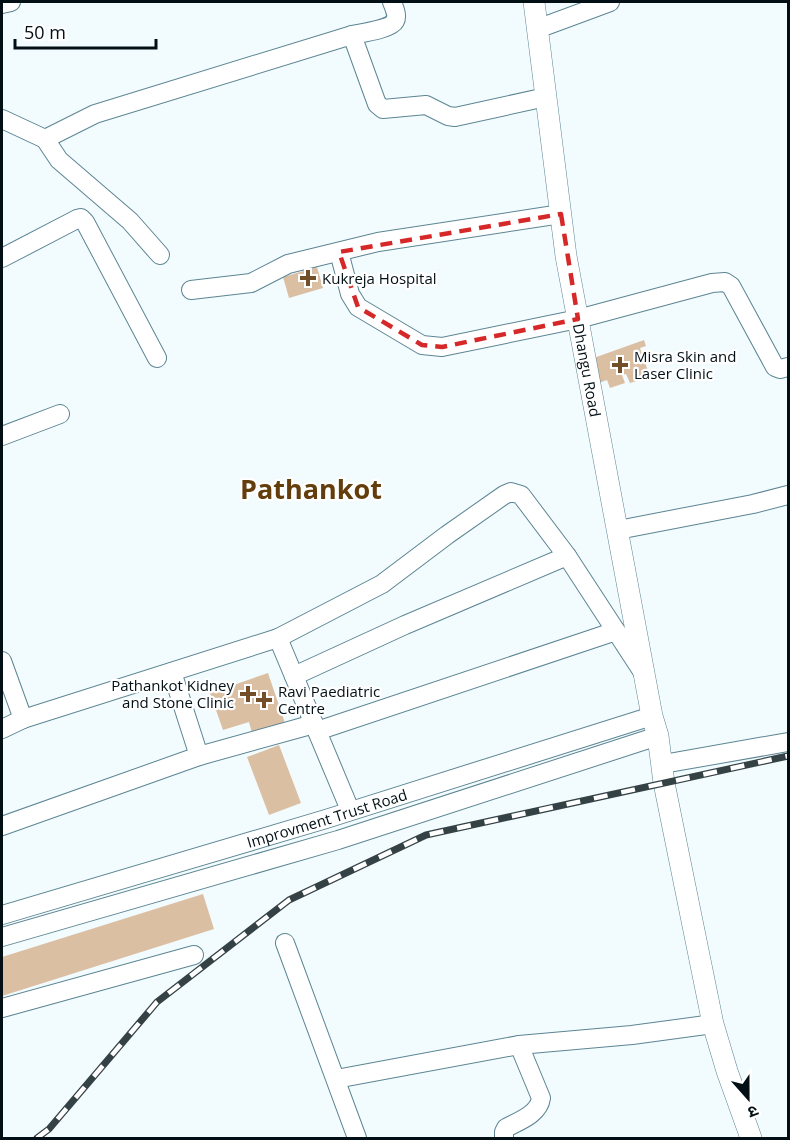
<svg xmlns="http://www.w3.org/2000/svg" width="790" height="1140" viewBox="0 0 790 1140" font-family="'Open Sans','Noto Sans Devanagari',sans-serif">
<style>
.building{fill:#dbbfa3}
.lines{fill:none;stroke-linecap:round;stroke-linejoin:round}
.minor-casing{stroke:#5c8593;stroke-width:20}
.tertiary-casing{stroke:#5c8593;stroke-width:22}
.minor{stroke:#fff;stroke-width:18}
.tertiary{stroke:#fff;stroke-width:21}
.rail-casing{stroke:#344145;stroke-width:7}
.rail{stroke:#fff;stroke-width:4.5;stroke-dasharray:14;stroke-linecap:butt}
.marked{fill:none;stroke:#d62828;stroke-width:4.5;stroke-dasharray:12 8;stroke-linejoin:round}
.poi-dot{fill:#724f28;stroke:#fff;stroke-width:2}
.labels{text-anchor:middle;dominant-baseline:central;stroke-width:4.5;stroke-linejoin:round;paint-order:stroke}
.poi-label{font-size:15px;fill:#021015;stroke:#fff;text-anchor:start}
.street-label{font-size:15px;fill:#021015;stroke:#fff}
.town-label{font-size:27px;font-weight:bold;fill:#633d0c;stroke:#fff}
</style>
<rect width="100%" height="100%" fill="#f2fbfe"/>
<path class="building" d="M317 267 323 288 289 298 283 277Z
M644 340 646 346 640 348 648 371 644 372 646 378 630 383 626 374 622 375 625 383 610 388 607 380 596 384 588 360Z
M268 673 287 729 252 733 249 722 223 730 210 693Z
M279 745 301 803 269 815 247 757Z
M203 894 214 929 2 996V957Z"/>
<g class="lines">
<defs>
<g id="minor">
<path d="M2 4 11 2"/>
<path d="M537 29 610 2"/>
<path d="M352 35 377 104 383 109 426 105 448 116 455 117 546 97"/>
<path d="M2 119 45 139 59 160 130 221 160 255"/>
<path d="M45 139 95 114 352 35C361 33 391 29 395 21 398 16 394 7 392 2"/>
<path d="M339 252 350 294 358 307 422 345 442 347 578 319 712 283 725 282 731 286 775 367 780 369 788 367"/>
<path d="M2 258 77 219 81 218 85 222 157 358"/>
<path d="M191 290 251 283 288 264 378 242 561 214"/>
<path d="M2 436 60 414"/>
<path d="M618 530 753 504 788 495"/>
<path d="M278 638 350 810"/>
<path d="M2 661 23 719"/>
<path d="M172 672 199 756"/>
<path d="M294 676 405 625 567 556"/>
<path d="M2 729 23 719 278 638 382 584 447 535 504 495 511 492 521 495 567 556 642 671"/>
<path d="M317 731 616 631"/>
<path d="M663 764 788 742"/>
<path d="M2 826 199 756 314 724"/>
<path id="s1" d="M2 915 326 819 652 716"/>
<path d="M2 937 338 840 658 736"/>
<path d="M285 943 357 1138"/>
<path d="M2 1008 194 955"/>
<path d="M336 1079 519 1045 632 1035 713 1024"/>
<path d="M504 1138V1132L506 1128C519 1121 539 1114 541 1098L519 1045"/>
</g>
<g id="tertiary">
<path id="s2" d="M534 2 566 256 652 716 658 736 664 783 713 1024 727 1071 751 1138"/>
</g>
</defs>
<use href="#minor" class="minor-casing"/>
<use href="#tertiary" class="tertiary-casing"/>
<use href="#minor" class="minor"/>
<use href="#tertiary" class="tertiary"/>
<defs>
<path id="rail" d="M37 1138 49 1129 157 1002 289 900 426 835 788 756"/>
</defs>
<use href="#rail" class="rail-casing"/>
<use href="#rail" class="rail"/>
</g>
<path class="marked" d="M561 214 578 319 442 347 422 345 358 307 339 252Z"/>
<g class="poi-dot">
<path d="M305 269h6v6h6v6h-6v6h-6v-6h-6v-6h6z"/>
<path d="M617 356h6v6h6v6h-6v6h-6v-6h-6v-6h6z"/>
<path d="M245 685h6v6h6v6h-6v6h-6v-6h-6v-6h6z"/>
<path d="M261 691h6v6h6v6h-6v6h-6v-6h-6v-6h6z"/>
</g>
<g class="labels">
<g class="poi-label">
<text x="322" y="278">Kukreja Hospital</text>
<text x="634" y="356">Misra Skin and<tspan x="634" dy="17">Laser Clinic</tspan></text>
<text x="234" y="685" text-anchor="end">Pathankot Kidney<tspan x="234" dy="17">and Stone Clinic</tspan></text>
<text x="278" y="691">Ravi Paediatric<tspan x="278" dy="17">Centre</tspan></text>
</g>
<g class="street-label">
<text stroke="none"><textPath href="#s2" startOffset="372">Dhangu Road</textPath></text>
<text stroke="none"><textPath href="#s1" startOffset="339">Improvment Trust Road</textPath></text>
</g>
<g class="town-label">
<text x="311" y="488">Pathankot</text>
</g>
</g>
<rect width="790" height="1140" fill="none" stroke="#021015" stroke-width="6"/>
<g transform="translate(748 1098) rotate(159)" stroke="#ffffff" stroke-width="4.5" paint-order="stroke">
<path d="M0-4.5L10 22L0 15L-10 22Z" fill="#021015"/>
<text y="-9" font-size="16" font-weight="bold" text-anchor="middle" fill="#021015">उ</text>
</g>
<path d="M15 39v9h141v-9" fill="none" stroke="#021015" stroke-width="3"/>
<text x="24" y="39" font-size="18" fill="#021015" stroke="#ffffff" stroke-width="4.5" paint-order="stroke">50 m</text>
</svg>
